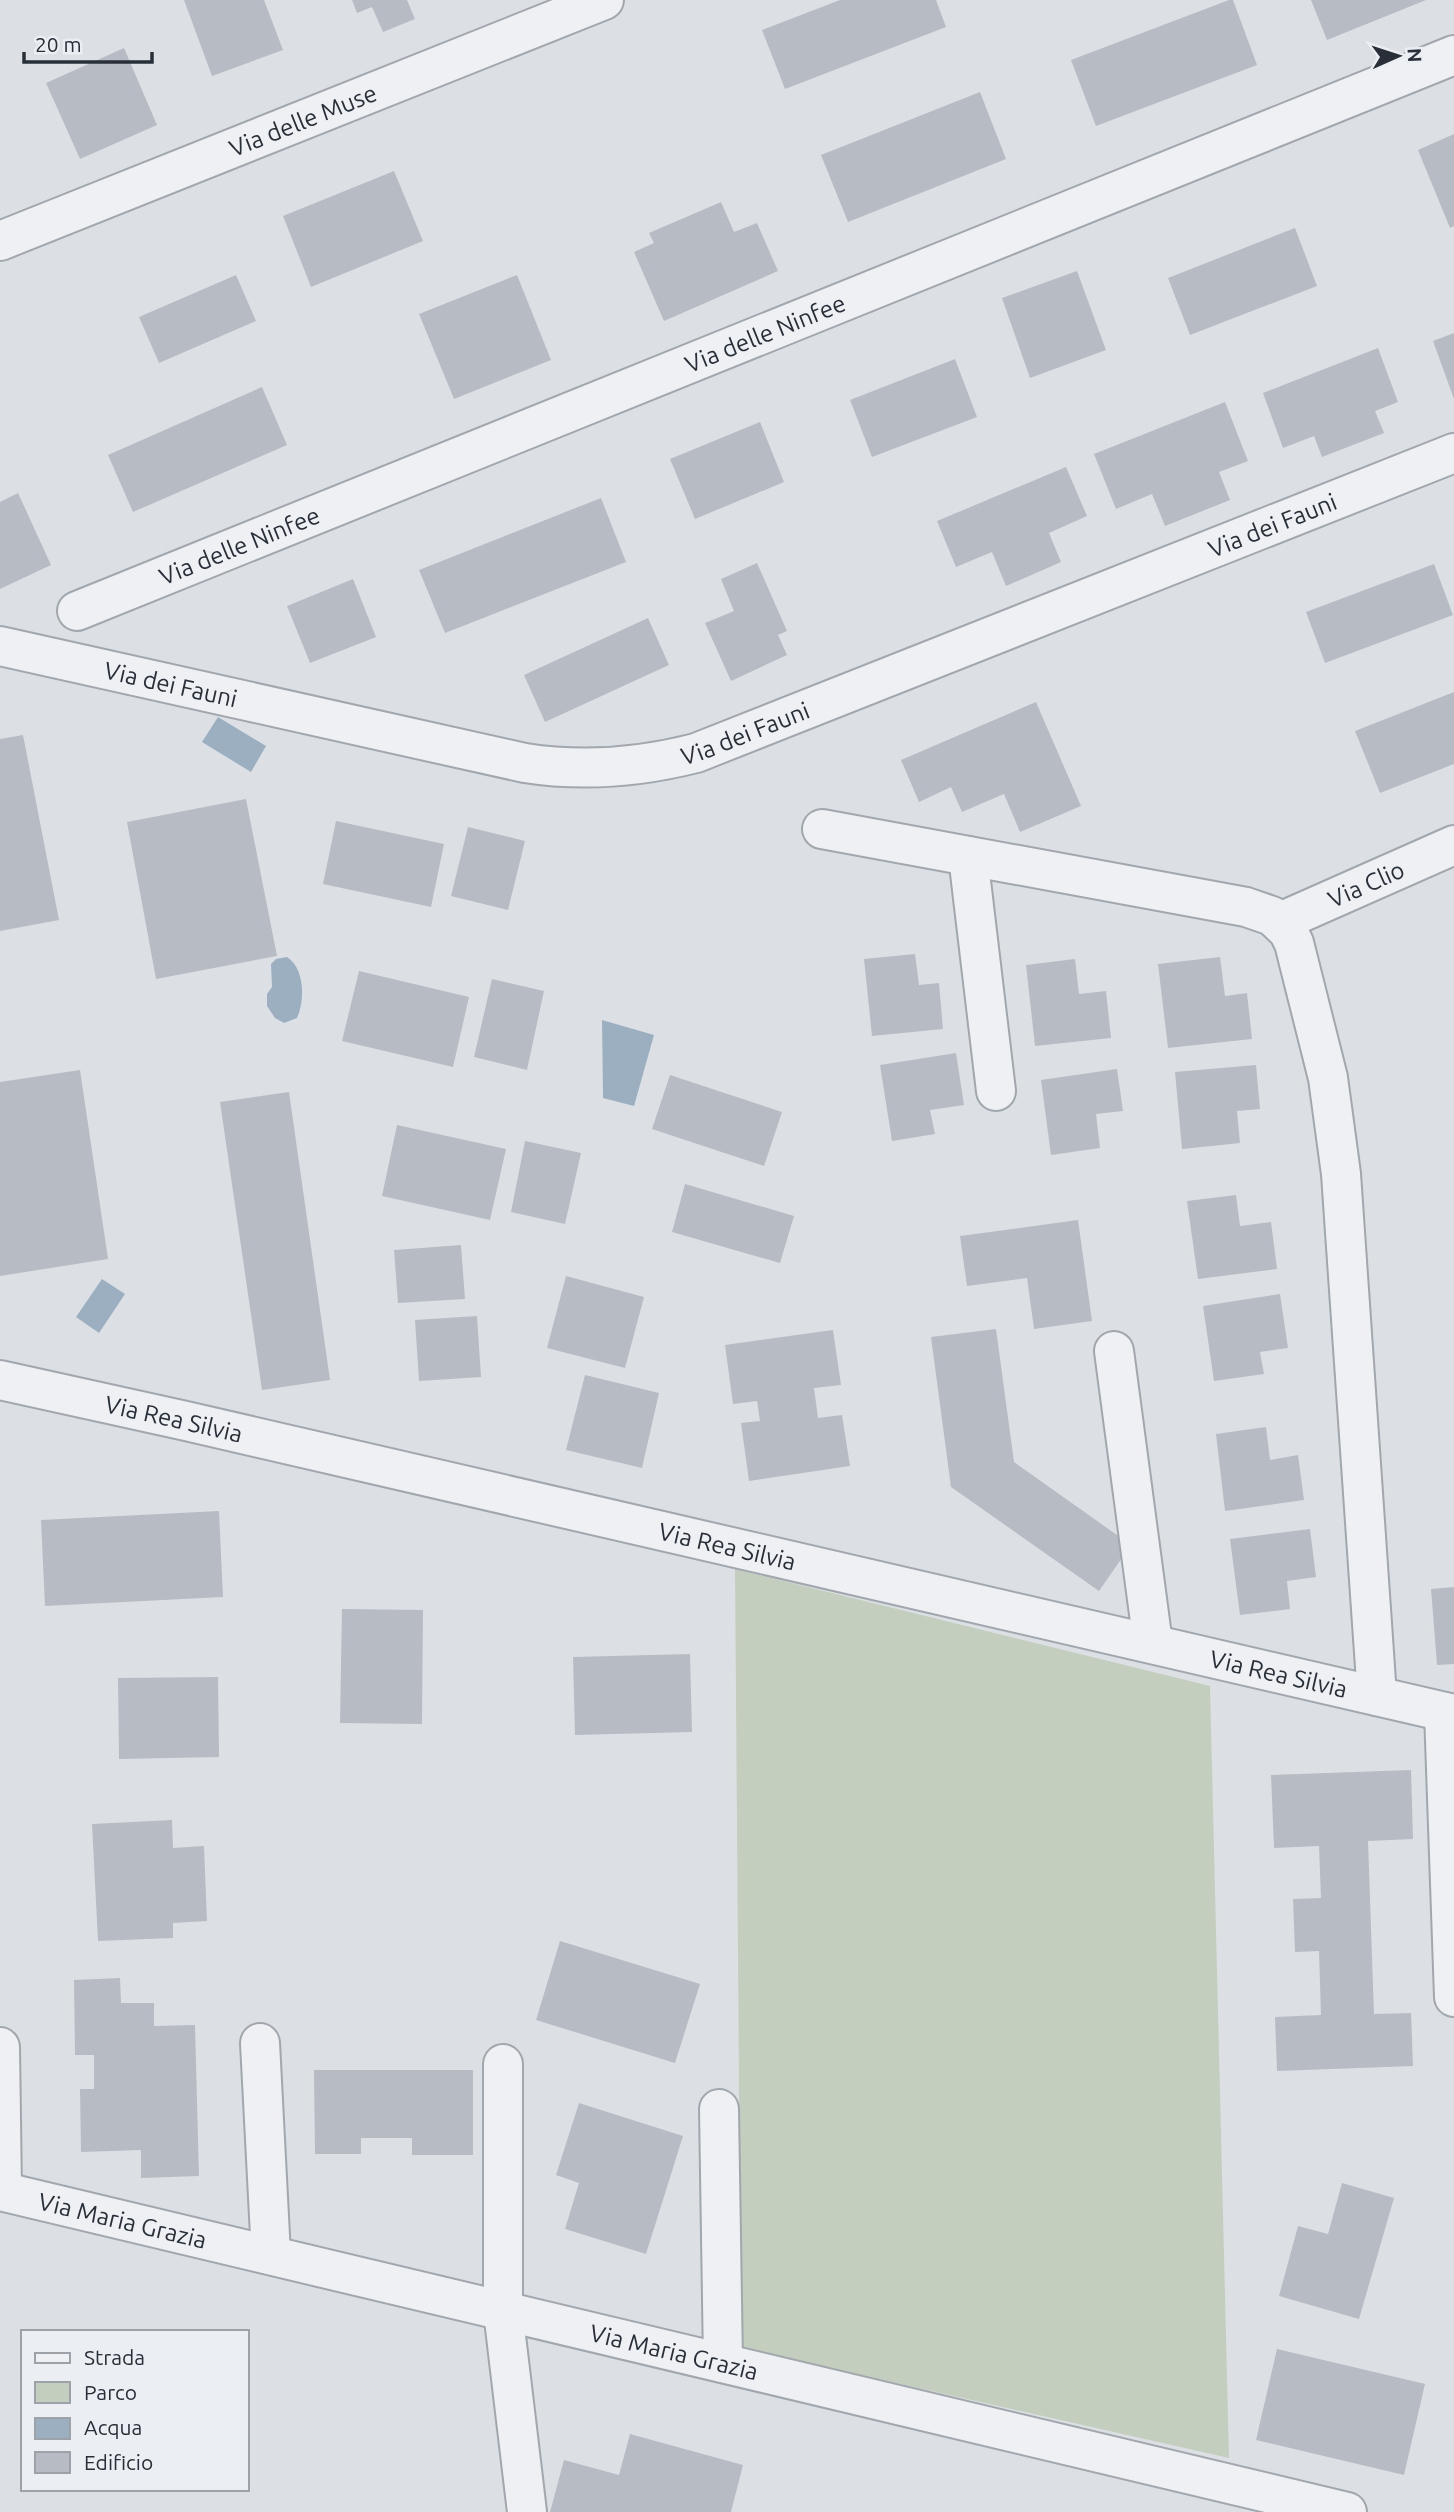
<svg xmlns="http://www.w3.org/2000/svg" width="1454" height="2512" viewBox="0 0 1454 2512" font-family="Ubuntu,sans-serif">
<style>
.green{fill:#c3cebe}
.water{fill:#9bafc1}
.building{fill:#b7bcc4}
.lines{fill:none;stroke-linecap:round;stroke-linejoin:round}
.street-casing{stroke:#a2a7ae;stroke-width:42}
.street{stroke:#eef0f3;stroke-width:38}
.labels{text-anchor:middle;dominant-baseline:central;stroke-width:7;stroke-linejoin:round;paint-order:stroke}
.street-label{font-size:24px;fill:#282f39;stroke:#ebeff3}
</style>
<rect width="100%" height="100%" fill="#dce0e5"/>
<path class="green" d="M735 1569 1210 1686 1229 2458 741 2348Z"/>
<path class="water" d="M218 717 266 746 251 772 202 742Z
M287 957C305 969 305 1000 297 1018L284 1023 275 1018 267 1006V994L272 987 271 964 276 959Z
M602 1020 654 1035 634 1106 603 1098Z
M102 1279 125 1294 99 1333 76 1317Z"/>
<path class="building" d="M184 0H264L283 50 212 76Z
M352 0H407L415 19 383 32 372 7 357 13Z
M840 0H936L946 27 785 89 762 30Z
M1229 0H1233L1257 65 1096 126 1071 60Z
M1311 0H1426L1327 40Z
M124 48 157 125 80 159 46 83Z
M980 92 1006 159 848 222 821 155Z
M1454 134V226L1450 228 1418 150Z
M394 171 423 241 311 287 283 216Z
M721 202 734 232 757 223 778 271 664 321 634 252 654 243 649 233Z
M1295 228 1317 286 1190 335 1168 278Z
M1077 271 1106 350 1030 378 1002 298Z
M236 275 256 321 159 363 139 317Z
M517 275 551 360 454 399 419 314Z
M1454 333V399L1433 341Z
M1378 348 1398 402 1375 411 1384 433 1322 457 1314 436 1283 448 1263 393Z
M955 359 977 417 872 457 850 400Z
M262 387 287 445 133 512 108 455Z
M1225 402 1248 461 1219 472 1230 500 1165 526 1152 494 1116 509 1094 454Z
M760 422 784 482 695 519 670 459Z
M1066 467 1087 516 1049 533 1061 562 1006 586 992 552 956 567 937 521Z
M18 493 51 565 0 589V502Z
M601 498 626 562 445 633 419 570Z
M757 563 787 631 778 635 787 655 731 681 705 623 734 611 721 579Z
M1434 564 1453 615 1325 663 1306 612Z
M353 579 376 637 310 663 287 606Z
M648 618 669 665 545 722 524 675Z
M1454 692V764L1380 793 1355 731Z
M1036 702 1081 806 1020 832 1004 794 962 812 951 787 919 802 901 760Z
M23 735 59 920 0 931V739Z
M246 799 277 956 156 979 127 822Z
M336 821 444 844 431 907 323 884Z
M468 827 525 841 508 910 451 896Z
M915 954 919 985 939 983 943 1029 872 1036 864 959Z
M1220 957 1225 996 1247 993 1252 1039 1168 1048 1158 964Z
M1075 959 1079 994 1106 991 1111 1038 1035 1046 1026 965Z
M359 971 469 997 453 1067 342 1041Z
M492 979 544 991 527 1070 474 1057Z
M956 1053 964 1105 930 1110 935 1134 892 1141 880 1065Z
M1256 1065 1260 1109 1237 1111 1240 1143 1182 1149 1175 1072Z
M1117 1069 1123 1111 1096 1114 1100 1148 1051 1155 1041 1080Z
M80 1070 108 1259 0 1276V1082Z
M670 1075 782 1112 764 1166 652 1129Z
M289 1092 330 1380 262 1390 220 1102Z
M397 1125 506 1149 490 1220 382 1196Z
M525 1141 581 1153 565 1224 511 1212Z
M685 1184 794 1216 780 1263 672 1232Z
M1236 1195 1240 1226 1271 1222 1277 1269 1198 1279 1187 1201Z
M1078 1220 1092 1321 1034 1329 1027 1278 967 1286 960 1236Z
M461 1245 465 1299 398 1303 394 1250Z
M566 1276 644 1297 625 1368 547 1348Z
M1280 1294 1288 1348 1260 1352 1264 1374 1214 1381 1203 1306Z
M477 1316 481 1377 419 1381 415 1320Z
M996 1329 1014 1462 1131 1545 1099 1591 951 1487 931 1337Z
M833 1330 841 1385 814 1388 818 1418 842 1415 850 1466 749 1481 741 1423 760 1421 757 1401 733 1404 725 1345Z
M585 1375 659 1393 642 1468 566 1450Z
M1266 1427 1270 1460 1298 1455 1304 1500 1225 1511 1216 1434Z
M219 1511 223 1597 45 1606 41 1520Z
M1310 1529 1316 1577 1287 1581 1290 1609 1240 1615 1230 1539Z
M1454 1587V1664L1437 1665 1431 1589Z
M342 1609 423 1610 422 1724 340 1723Z
M690 1654 692 1732 575 1735 573 1657Z
M218 1677 219 1757 119 1759 118 1678Z
M1411 1770 1413 1839 1368 1841 1374 2014 1411 2013 1413 2066 1277 2071 1275 2017 1321 2015 1319 1951 1295 1952 1293 1899 1321 1898 1319 1846 1274 1848 1271 1775Z
M172 1820 173 1848 204 1846 207 1921 173 1923V1938L98 1941 92 1824Z
M560 1941 700 1984 675 2063 536 2020Z
M120 1978 121 2003H154V2026L195 2025 199 2176 141 2178V2150L81 2152 80 2089H94V2055H75L74 1980Z
M314 2070H473V2155H412V2138H361V2154H315Z
M579 2103 683 2136 646 2254 565 2229 579 2183 556 2175Z
M1342 2183 1394 2198 1359 2319 1279 2296 1298 2226 1328 2234Z
M1277 2349 1425 2384 1404 2475 1256 2440Z
M630 2434 743 2465 731 2512H550L564 2460 619 2475Z"/>
<g class="lines">
<defs>
<g id="street">
<path id="s1" d="M0 241 604 0"/>
<path id="s2" d="M77 611 1454 55"/>
<path id="s3" d="M0 646 525 763C582 772 641 767 696 753L1454 453"/>
<path d="M822 829 1246 907 1272 916 1288 931 1294 943 1328 1078 1341 1174 1377 1696"/>
<path d="M968 856 996 1091"/>
<path id="s4" d="M1280 922 1454 845"/>
<path d="M1114 1351 1153 1644"/>
<path id="s5" d="M0 1380 186 1421 1454 1714"/>
<path d="M1444 1712 1454 1997"/>
<path d="M260 2043 271 2255"/>
<path d="M0 2047 2 2191"/>
<path d="M503 2064V2311L527 2512"/>
<path d="M719 2109 723 2363"/>
<path id="s6" d="M0 2191 1347 2512"/>
</g>
</defs>
<use href="#street" class="street-casing"/>
<use href="#street" class="street"/>
</g>
<g class="labels">
<g class="street-label">
<text stroke="none"><textPath href="#s1" startOffset="326">Via delle Muse</textPath></text>
<text stroke="none"><textPath href="#s2" startOffset="742">Via delle Ninfee</textPath></text>
<text stroke="none"><textPath href="#s3" startOffset="1330">Via dei Fauni</textPath></text>
<text stroke="none"><textPath href="#s2" startOffset="175">Via delle Ninfee</textPath></text>
<text stroke="none"><textPath href="#s3" startOffset="175">Via dei Fauni</textPath></text>
<text stroke="none"><textPath href="#s3" startOffset="763">Via dei Fauni</textPath></text>
<text stroke="none"><textPath href="#s4" startOffset="94">Via Clio</textPath></text>
<text stroke="none"><textPath href="#s5" startOffset="178">Via Rea Silvia</textPath></text>
<text stroke="none"><textPath href="#s5" startOffset="746">Via Rea Silvia</textPath></text>
<text stroke="none"><textPath href="#s5" startOffset="1312">Via Rea Silvia</textPath></text>
<text stroke="none"><textPath href="#s6" startOffset="126">Via Maria Grazia</textPath></text>
<text stroke="none"><textPath href="#s6" startOffset="693">Via Maria Grazia</textPath></text>
</g>
</g>
<rect x="21" y="2330" width="228" height="161" fill="#ebeff3" stroke="#9da2a9" stroke-width="2"/>
<rect x="35" y="2353" width="35" height="10" fill="#eef0f3" stroke="#9da2a9" stroke-width="2"/>
<text x="84" y="2365" font-size="21" fill="#282f39">Strada</text>
<rect x="35" y="2382" width="35" height="21" fill="#c3cebe" stroke="#9da2a9" stroke-width="2"/>
<text x="84" y="2400" font-size="21" fill="#282f39">Parco</text>
<rect x="35" y="2418" width="35" height="21" fill="#9bafc1" stroke="#9da2a9" stroke-width="2"/>
<text x="84" y="2435" font-size="21" fill="#282f39">Acqua</text>
<rect x="35" y="2452" width="35" height="21" fill="#b7bcc4" stroke="#9da2a9" stroke-width="2"/>
<text x="84" y="2470" font-size="21" fill="#282f39">Edificio</text>
<g transform="translate(1398 56) rotate(87)" stroke="#ebeff3" stroke-width="5" paint-order="stroke">
<path d="M0-5L12 26L0 18L-12 26Z" fill="#282f39"/>
<text y="-10" font-size="19" font-weight="bold" text-anchor="middle" fill="#282f39">N</text>
</g>
<path d="M24 52v10h128v-10" fill="none" stroke="#282f39" stroke-width="3.5"/>
<text x="35" y="52" font-size="21" fill="#282f39" stroke="#ebeff3" stroke-width="5" paint-order="stroke">20 m</text>
</svg>
